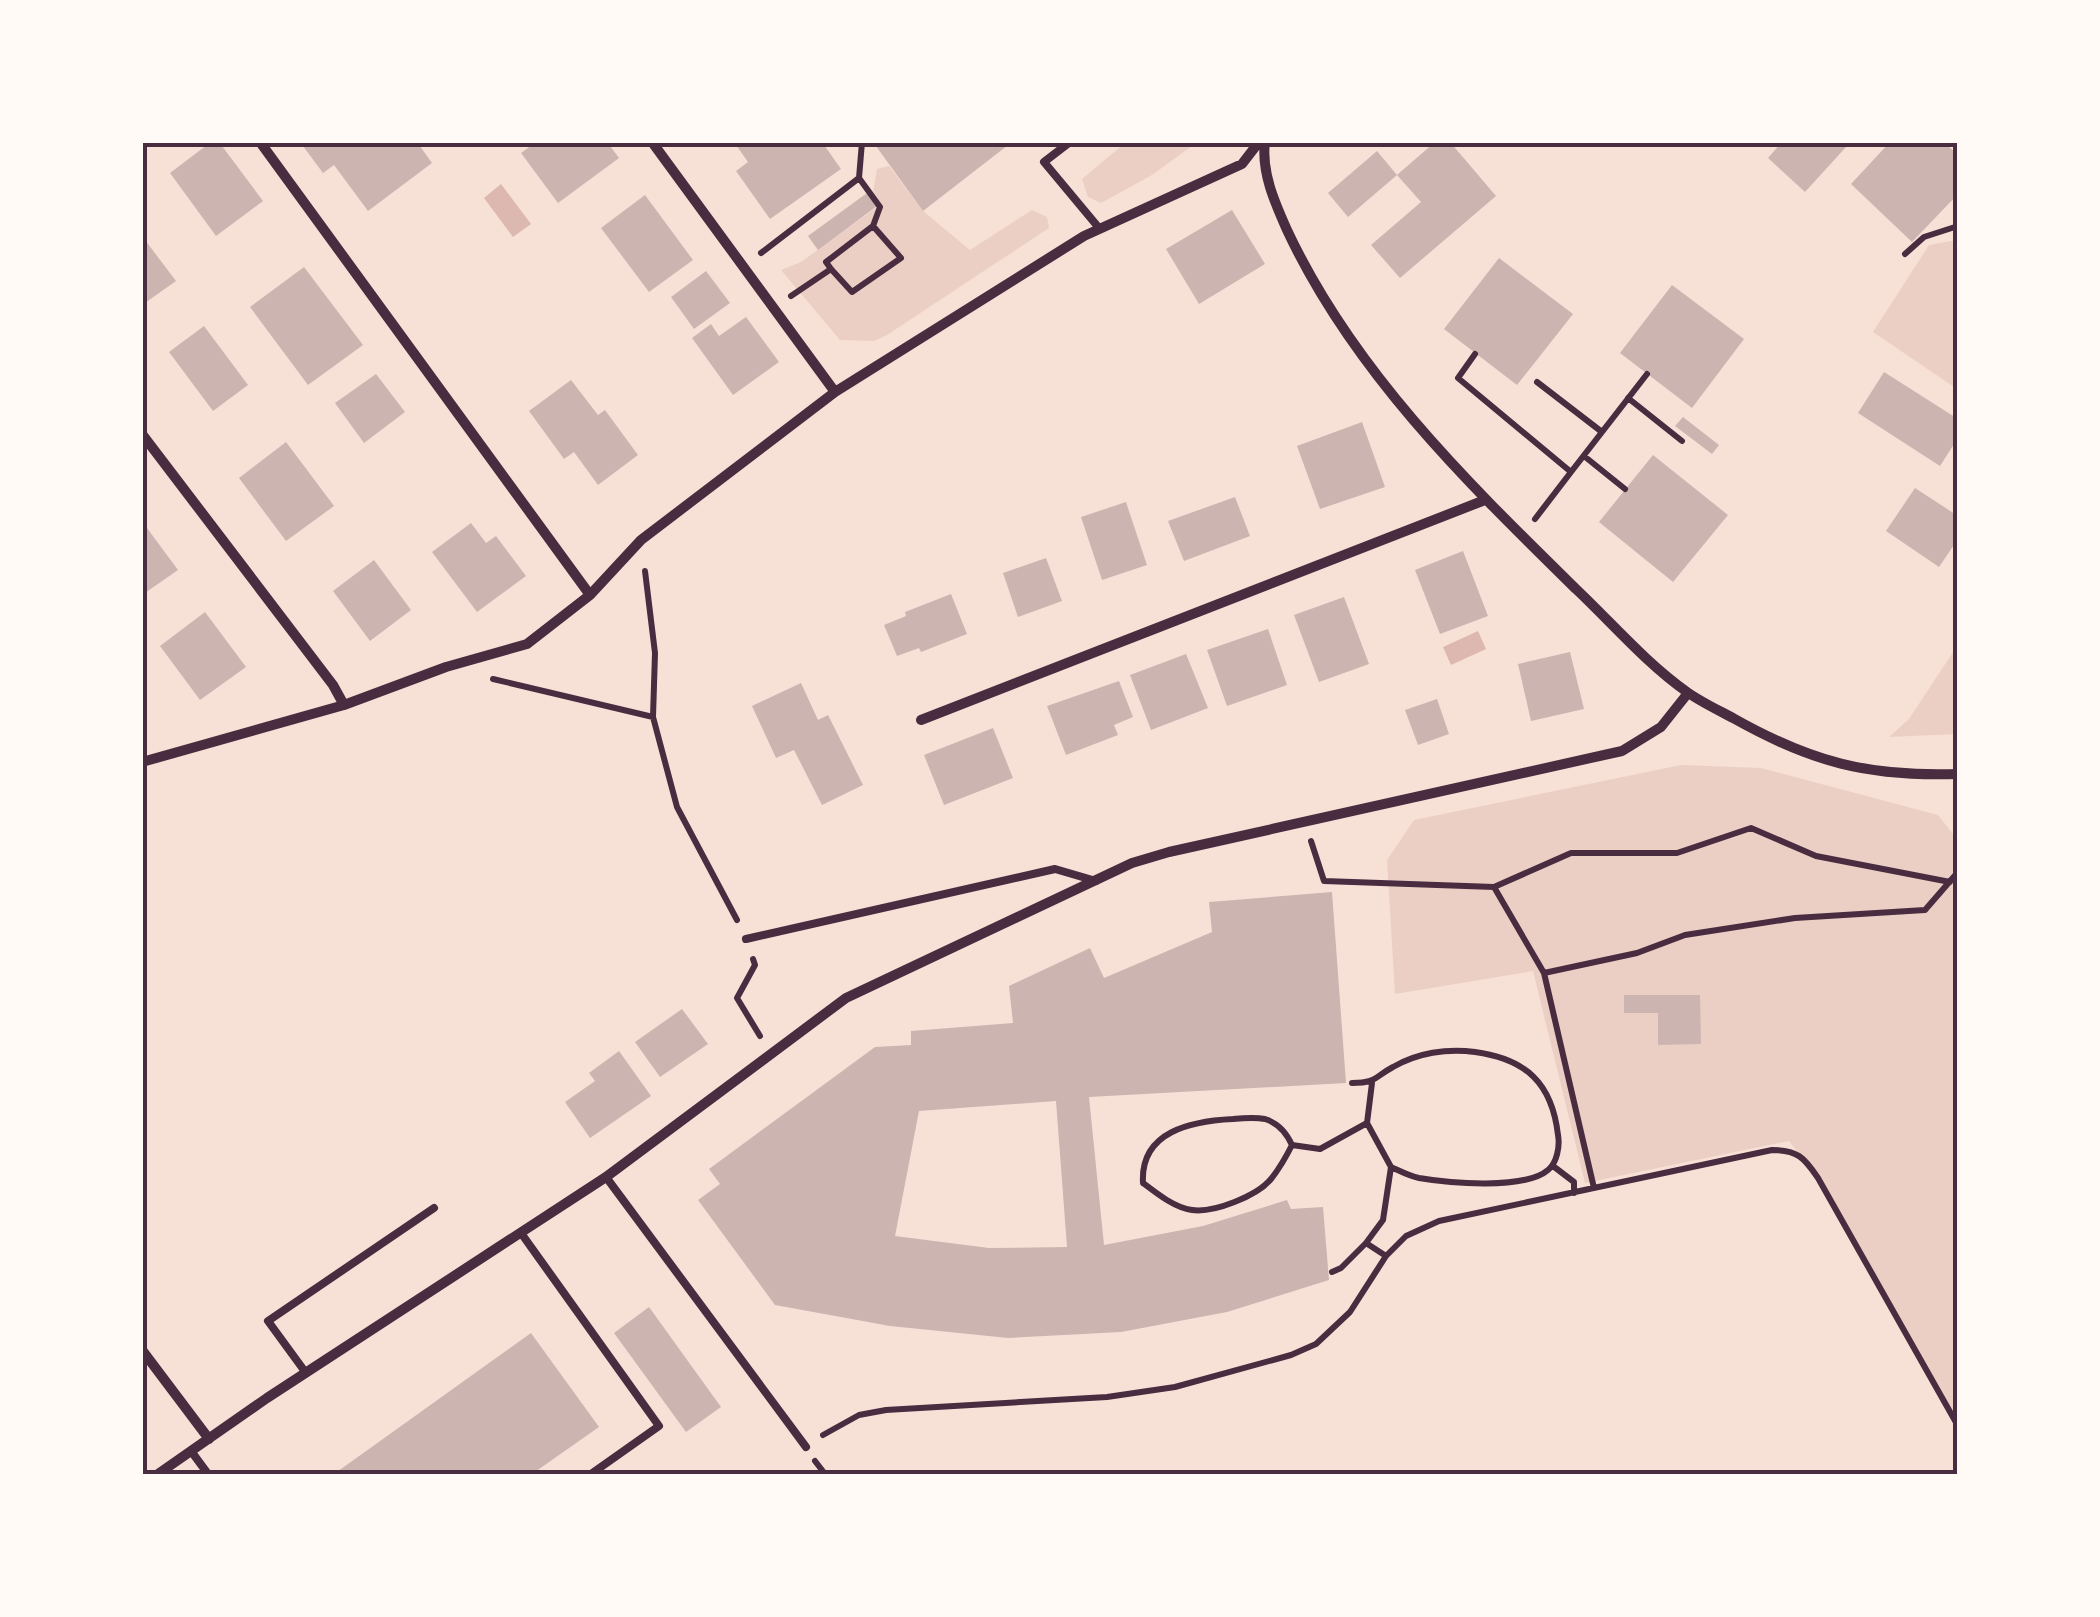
<svg xmlns="http://www.w3.org/2000/svg" width="2100" height="1617" viewBox="0 0 2100 1617" font-family="'Public Sans',sans-serif">
<style>
.green{fill:#ebcfc5}
.water{fill:#dcb8b0}
.building{fill:#ccb4b1;fill-rule:evenodd}
.lines{fill:none;stroke-linecap:round;stroke-linejoin:round}
.path{stroke:#4a2c40;stroke-width:6}
.service{stroke:#4a2c40;stroke-width:8}
.minor{stroke:#4a2c40;stroke-width:10}
.neatline{fill:none;stroke:#4a2c40;stroke-width:4}
</style>
<rect width="100%" height="100%" fill="#f7e1d7"/>
<path class="green" d="M1125 143V142L1196 143 1152 175 1101 203 1088 197 1082 179Z
M889 166 923 211 970 250 1032 210 1047 217 1049 228 887 335 874 341 840 340 781 270 801 262 881 204 873 192 877 169Z
M1957 240H1958L1957 389 1873 332 1929 245Z
M1957 646V734L1889 737 1909 719Z
M1681 765 1761 768 1938 815 1958 840 1957 1426 1818 1178 1789 1141 1585 1183 1533 971 1395 994 1387 860 1414 820Z"/>
<path class="water" d="M501 184 531 224 513 237 484 198Z
M1478 631 1486 649 1451 665 1443 647Z"/>
<path class="building" d="M211 142H219L263 201 216 236 170 173Z
M300 142H342L345 147 351 142H417L432 163 368 211 334 165 323 173Z
M536 142H607L619 158 558 203 521 153Z
M734 142H822L841 169 770 219 736 171 748 162Z
M873 142H1012L923 211Z
M1435 142H1450L1496 196 1400 278 1371 245 1421 202 1397 175Z
M1782 142H1841L1846 147 1805 192 1768 158Z
M1890 142H1944L1958 155V194L1912 242 1851 184Z
M1377 151 1397 175 1348 217 1328 193Z
M867 193 877 206 818 250 808 236Z
M645 195 693 260 649 292 601 228Z
M1232 210 1265 264 1199 304 1166 249Z
M142 236 176 281 142 305Z
M1499 258 1573 314 1517 385 1444 329Z
M304 267 363 345 308 385 250 307Z
M706 271 730 303 694 329 671 297Z
M1672 285 1744 339 1692 408 1620 353Z
M746 317 779 362 733 395 692 338 711 324 719 336Z
M204 326 248 385 213 411 169 352Z
M1884 372 1958 419V438L1940 466 1858 413Z
M376 374 405 412 364 443 335 403Z
M571 380 598 415 605 410 638 455 598 485 574 452 564 459 529 411Z
M1683 417 1719 445 1712 454 1675 426Z
M1362 422 1385 487 1320 509 1297 446Z
M286 442 334 506 286 541 239 478Z
M1653 455 1728 515 1673 582 1599 522Z
M1915 488 1958 516V539L1939 567 1886 531Z
M1235 497 1250 536 1184 561 1168 521Z
M1126 502 1147 565 1102 580 1081 517Z
M471 523 486 543 496 536 526 576 477 612 432 552Z
M147 528 178 570 142 595V532Z
M1463 551 1488 616 1440 634 1415 570Z
M1046 558 1062 601 1018 617 1003 573Z
M374 560 411 610 370 641 333 591Z
M951 594 967 634 921 652 919 648 897 656 884 625 906 616 905 612Z
M1344 597 1369 664 1319 682 1294 615Z
M205 612 246 667 200 700 160 646Z
M1268 629 1287 685 1227 706 1207 650Z
M1570 652 1584 709 1531 721 1518 664Z
M1186 654 1208 708 1151 730 1130 675Z
M1119 681 1133 717 1114 725 1118 735 1066 755 1047 706Z
M801 683 818 720 828 715 863 785 822 805 794 750 776 758 752 706Z
M1437 699 1449 734 1418 745 1405 710Z
M993 728 1013 778 944 805 924 755Z
M1332 892 1346 1083 1089 1097 1104 1245 1203 1226 1287 1200 1291 1209 1323 1207 1329 1280 1227 1312 1121 1332 1008 1338 890 1326 775 1305 698 1200 720 1184 709 1169 875 1047 911 1045V1031L1013 1023 1009 986 1090 948 1104 978 1212 932 1209 902ZM1056 1101 1067 1247 989 1248 895 1236 919 1111Z
M1624 995H1700L1701 1044 1658 1045V1013H1624Z
M682 1009 708 1044 660 1077 635 1042Z
M619 1051 651 1096 590 1138 565 1102 595 1081 589 1073Z
M649 1307 721 1407 686 1432 614 1333Z
M531 1333 599 1427 532 1474H334Z"/>
<g class="lines">
<path class="path" d="M859 178 880 207 873 226
M761 253 859 178 862 142
M1905 254 1924 237 1958 226
M791 296 831 269 852 292 901 258 873 226 826 262 831 269
M1475 354 1458 378 1571 472 1535 519
M1537 382 1602 432
M1628 398 1682 441
M1584 456 1625 489
M1571 472 1647 374
M645 571 655 653 653 717 677 807 737 920
M493 679 653 717
M1311 841 1324 881 1494 887 1571 853H1677L1751 828 1816 856 1950 882
M1494 887 1544 973 1594 1188
M753 959 755 965 737 998 760 1036
M1544 973 1637 953 1685 935 1795 918 1925 910 1958 872
M1352 1083C1377 1083 1374 1077 1393 1067 1417 1053 1447 1048 1475 1052 1526 1059 1552 1083 1558 1135 1560 1146 1557 1163 1548 1170 1525 1190 1448 1183 1419 1178 1409 1176 1400 1171 1391 1167
M1372 1083 1367 1123 1391 1167 1383 1220 1366 1243 1386 1256
M1292 1145C1287 1134 1278 1123 1265 1119 1255 1117 1243 1118 1233 1119 1192 1121 1140 1131 1143 1183 1156 1193 1175 1208 1192 1210 1214 1213 1257 1196 1271 1179 1279 1169 1286 1157 1292 1145L1320 1149 1367 1123
M1553 1166 1574 1182V1193
M1332 1272 1341 1268 1366 1243
M823 1435 859 1415 886 1410 1107 1397 1175 1387 1291 1355 1316 1344 1350 1312 1386 1256 1406 1236 1439 1221 1772 1150C1797 1150 1804 1157 1818 1178L1958 1426
M815 1461 825 1474"/>
<path class="service" d="M1070 142 1044 162 1099 228
M746 939 1055 869 1096 881
M606 1177 806 1447
M521 1233 659 1426 591 1474
M306 1373 268 1321 434 1208
M191 1451 208 1474"/>
<path class="minor" d="M260 142 590 595
M652 142 835 392
M1265 142C1261 172 1275 203 1287 230 1353 371 1466 481 1576 589 1612 623 1646 663 1687 692 1701 702 1718 710 1733 718 1811 762 1868 777 1958 774
M142 434 333 685 344 705
M921 720 1485 500
M142 762 344 705 446 667 527 644 590 595 641 540 835 392 1084 236 1242 164 1259 142
M142 1350 209 1439
M158 1474 267 1398 606 1177 846 998 1132 863 1169 852 1622 751 1661 727 1688 693"/>
</g>
<rect width="2100" height="1617" fill="none" stroke="#fffaf5" stroke-width="290"/>
<rect x="145" y="145" width="1810" height="1327" class="neatline"/>
</svg>
